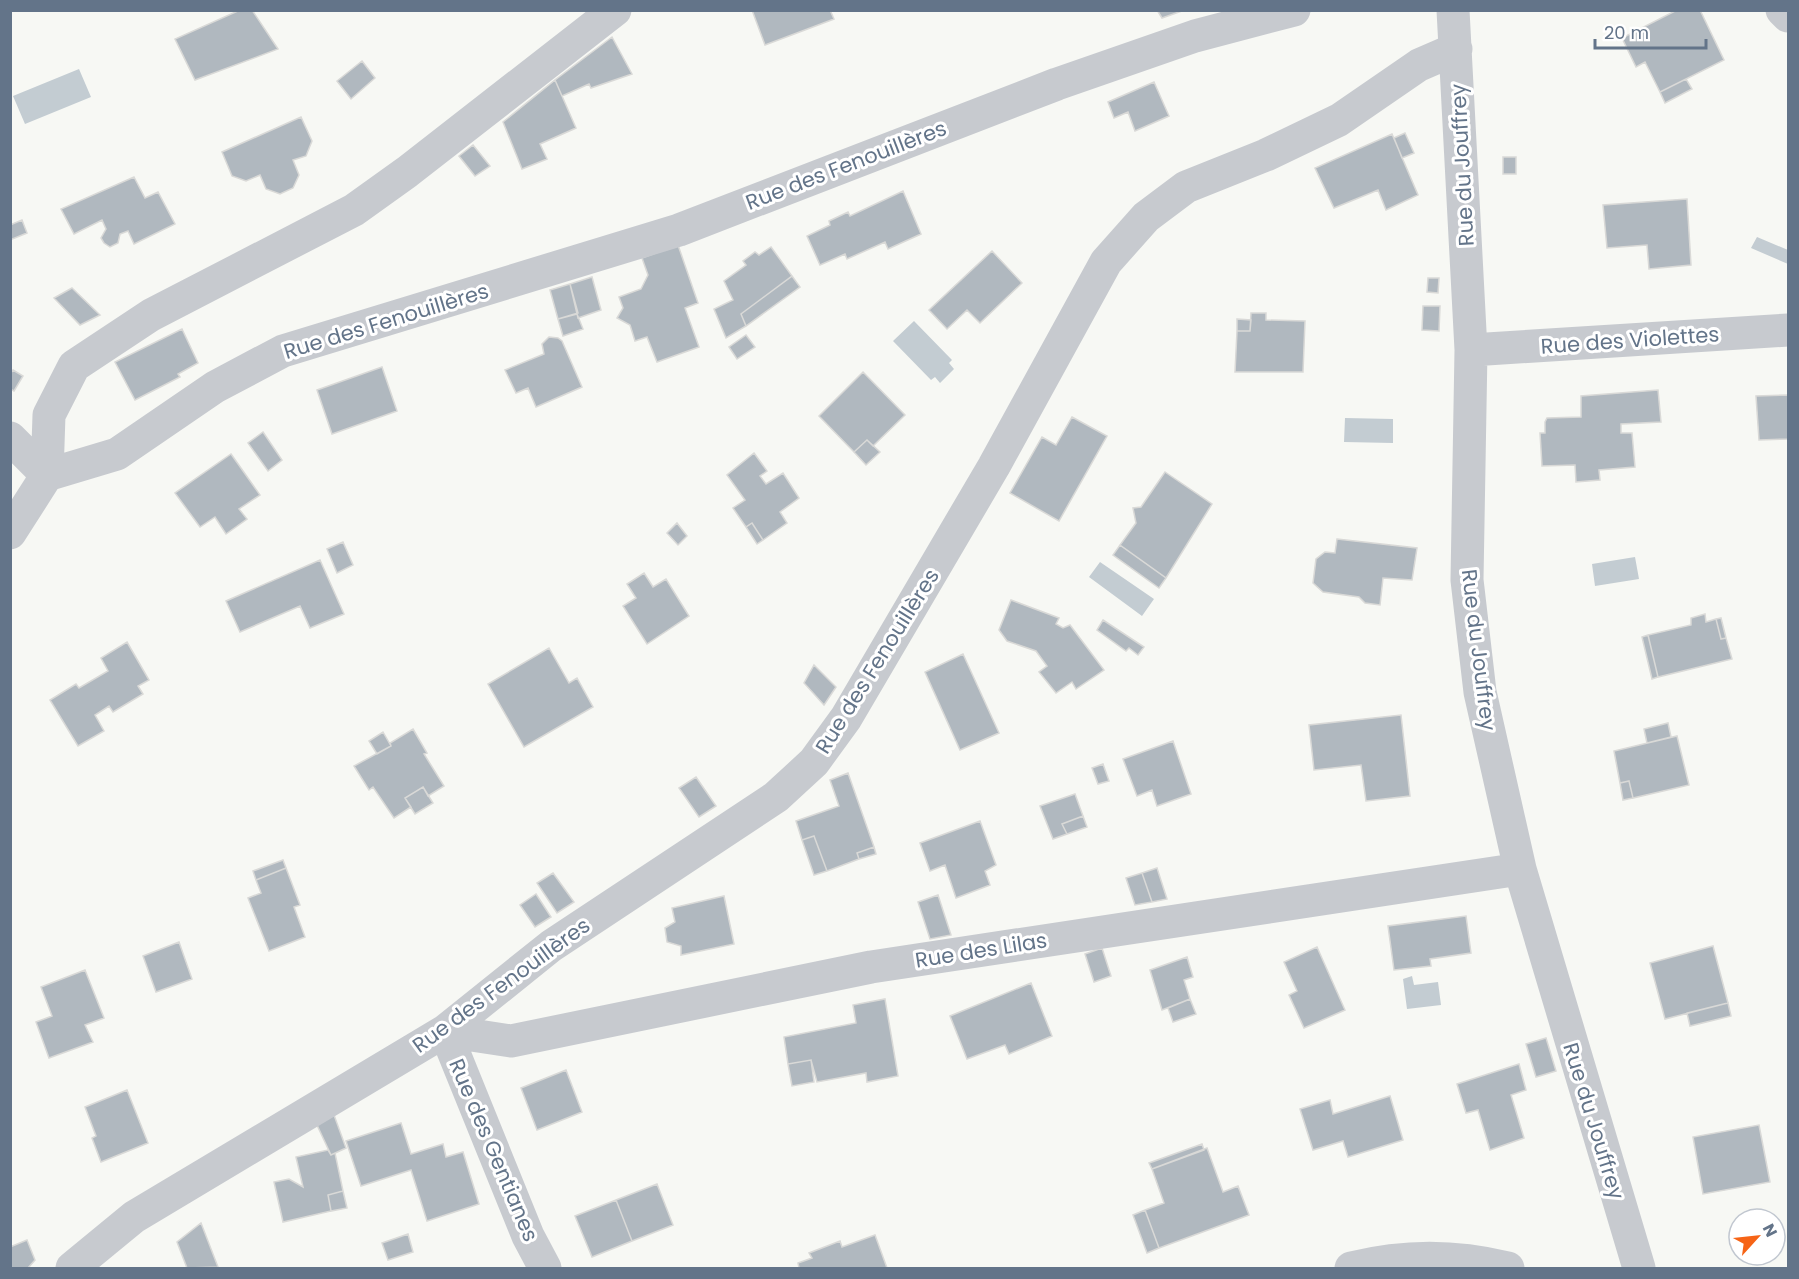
<svg xmlns="http://www.w3.org/2000/svg" width="1799" height="1279" viewBox="0 0 1799 1279" font-family="Poppins,sans-serif">
<style>
.water{fill:#c3ccd2}
.building{fill:#b0b8bf;stroke:#d9d9d7;stroke-width:1.5}
.lines{fill:none;stroke-linecap:round;stroke-linejoin:round}
.street{stroke:#c7cacf;stroke-width:33}
.labels{text-anchor:middle;dominant-baseline:central;stroke-width:6;stroke-linejoin:round;paint-order:stroke}
.street-label{font-size:21px;fill:#637489;stroke:#fff}
</style>
<rect width="100%" height="100%" fill="#f7f8f4"/>
<path class="water" d="M79 69 91 97 25 124 13 96Z
M1757 237 1788 250V264L1751 248Z
M914 321 952 360 949 363 954 369 940 383 935 377 931 380 893 341Z
M1345 418 1393 419V443L1344 442Z
M1635 557 1639 579 1595 586 1592 564Z
M1100 562 1154 599 1142 616 1089 577Z
M1412 976 1414 985 1438 982 1441 1005 1407 1009 1403 979Z"/>
<path class="building" d="M240 10H252L278 49 195 80 175 39Z
M752 10H830L834 19 765 45Z
M1157 10H1182V11L1162 18Z
M1677 10H1700L1724 60 1660 92 1645 62 1636 67 1622 38Z
M612 37 632 74 591 88 589 84 562 96 555 80Z
M362 61 375 78 351 99 337 81Z
M1686 79 1692 89 1665 103 1660 92Z
M555 80 576 128 540 144 547 159 522 169 503 122Z
M1154 82 1169 116 1135 131 1128 112 1114 118 1108 102Z
M301 117 312 141 306 156 293 160 299 175 293 188 280 194 266 189 260 175 246 181 232 176 222 152Z
M1405 133 1414 153 1402 158 1394 138Z
M1392 134 1418 195 1386 210 1378 190 1334 208 1315 168Z
M473 145 490 166 475 176 459 156Z
M1503 157H1516V174H1503Z
M134 177 145 198 158 192 175 224 134 244 128 231 120 234 118 243 110 247 104 243 101 238 106 229 102 220 74 234 61 209Z
M903 191 921 234 888 249 885 242 847 259 845 254 820 265 807 236 830 225 829 221 848 212 850 216Z
M1687 199 1691 265 1649 269 1647 245 1607 248 1603 205Z
M22 220 27 233 10 240V225Z
M678 245 698 303 685 308 699 347 657 362 647 337 635 341 630 325 617 318 623 308 619 297 641 289 648 275 642 258Z
M771 247 792 276 741 314 746 326 726 338 714 309 733 300 724 281 746 265 743 261 755 252 759 255Z
M992 251 1022 283 980 323 967 310 947 329 929 310Z
M792 276 800 287 746 326 741 314Z
M592 277 601 310 578 318 570 284Z
M1428 278H1439L1438 293 1427 292Z
M570 284 578 313 558 319 550 290Z
M72 288 100 315 80 325 54 298Z
M1423 306H1440L1439 331 1422 330Z
M1251 313H1266V320L1305 321 1303 372H1235L1237 331H1250Z
M577 314 583 329 563 336 558 319Z
M1237 319 1251 320 1250 331H1237Z
M182 329 198 363 178 374 180 377 135 400 115 362Z
M746 335 755 347 737 359 729 347Z
M549 337 558 338 562 341 582 387 536 407 528 388 516 393 505 370 544 354 542 344Z
M382 367 397 411 332 434 317 390Z
M13 370 23 376 14 391 10 389V374Z
M863 372 905 415 873 446 867 440 854 452 819 416Z
M1658 390 1661 422 1621 424V433H1632L1635 467 1599 470 1600 480 1576 482 1575 465 1542 466 1540 433H1545V422L1547 418 1581 417V396Z
M1788 395V439L1759 440 1756 396Z
M1072 417 1107 436 1059 521 1010 493 1042 437 1056 445Z
M263 432 282 460 268 471 248 443Z
M867 440 880 452 866 465 854 452Z
M754 453 767 471 760 476 766 484 783 473 799 498 780 512 787 523 763 540 752 523 746 527 733 508 745 500 727 475Z
M231 454 260 495 239 509 247 519 226 534 215 517 200 527 175 493Z
M1165 472 1212 504 1166 578 1120 545 1136 523 1133 508 1141 507Z
M677 523 687 536 678 545 667 533Z
M752 523 763 540 757 544 746 527Z
M1337 539 1417 548 1412 580 1383 578 1380 605 1365 603 1359 597 1323 592 1313 583 1316 559 1325 552 1335 553Z
M343 542 353 565 337 573 327 549Z
M1120 545 1166 578 1159 588 1113 555Z
M320 560 344 614 310 628 300 606 240 632 226 601Z
M644 573 653 587 666 579 689 616 647 644 623 606 636 598 627 584Z
M1011 600 1059 618 1056 624 1063 628 1070 625 1104 670 1076 689 1072 682 1056 693 1039 672 1047 666 1036 651 1007 641 999 630Z
M1705 614 1706 622 1716 619 1721 639 1726 638 1732 659 1658 677 1648 635 1691 625V618Z
M1721 618 1726 638 1721 639 1716 619Z
M1103 620 1144 647 1138 655 1129 648 1126 651 1097 630Z
M1648 635 1658 677 1652 679 1642 637Z
M127 642 149 680 138 686 143 694 113 712 109 706 95 715 104 731 78 746 50 700 76 684 79 688 108 671 101 658Z
M549 648 569 683 577 678 593 707 524 747 488 684Z
M963 654 999 733 960 750 925 672Z
M814 665 836 687 824 705 804 683Z
M1401 715 1410 796 1366 801 1361 765 1314 770 1309 725Z
M1668 723 1671 737 1647 743 1644 729Z
M413 729 427 753 424 754 444 786 428 796 423 787 405 798 411 807 394 818 373 787 369 790 354 766 391 746 390 743Z
M383 732 391 746 377 754 369 741Z
M1677 736 1689 785 1633 798 1629 781 1620 783 1614 751Z
M1173 741 1191 794 1157 806 1152 790 1137 796 1123 759Z
M1103 764 1109 781 1098 784 1092 768Z
M848 773 874 847 857 853 859 859 827 871 814 836 802 840 796 821 839 806 830 780Z
M696 777 716 806 699 817 679 788Z
M1629 781 1633 798 1623 800 1620 783Z
M423 787 433 803 415 814 405 798Z
M1075 794 1083 816 1062 824 1067 834 1053 839 1040 806Z
M1083 816 1087 827 1067 834 1062 824Z
M980 821 996 865 985 871 990 885 956 898 945 865 930 871 920 843Z
M814 836 827 871 814 875 802 840Z
M874 847 876 854 859 859 857 853Z
M283 860 286 868 256 880 253 871Z
M286 868 300 905 294 907 305 937 269 951 248 898 261 893 256 880Z
M1157 868 1167 899 1152 902 1142 873Z
M553 873 574 902 557 913 537 883Z
M1142 873 1152 902 1135 905 1126 878Z
M536 894 551 917 535 927 520 905Z
M938 895 951 935 930 939 918 902Z
M724 896 734 944 681 955V946L667 942 665 928 675 922 672 908Z
M1466 916 1471 953 1430 959 1431 966 1394 970 1388 926Z
M179 942 192 979 156 992 143 956Z
M1713 946 1728 1003 1665 1019 1650 963Z
M1317 947 1345 1010 1304 1028 1289 995 1297 991 1284 962Z
M1102 948 1111 976 1094 982 1085 954Z
M1187 957 1193 977 1184 980 1190 999 1162 1010 1150 970Z
M85 970 104 1018 85 1025 93 1042 49 1058 36 1022 52 1016 41 987Z
M1031 983 1052 1036 1009 1054 1005 1045 967 1059 950 1016Z
M885 999 898 1076 867 1082 866 1073 817 1082 811 1060 788 1064 784 1037 856 1023 853 1005Z
M1190 999 1196 1014 1173 1022 1168 1008Z
M1728 1003 1731 1016 1690 1026 1687 1013Z
M1546 1038 1556 1071 1536 1077 1526 1044Z
M811 1060 814 1082 792 1086 788 1064Z
M1519 1064 1526 1090 1511 1095 1524 1138 1490 1150 1478 1110 1466 1113 1457 1084Z
M566 1070 582 1112 537 1130 521 1088Z
M127 1090 148 1143 101 1162 92 1138 96 1136 85 1107Z
M1390 1096 1403 1140 1348 1157 1343 1141 1313 1150 1300 1109 1330 1100 1333 1114Z
M334 1115 346 1148 331 1155 317 1125Z
M401 1123 411 1154 443 1144 446 1157 463 1152 479 1204 427 1221 411 1170 361 1186 346 1141Z
M1759 1125 1770 1182 1703 1194 1693 1137Z
M1202 1144 1204 1150 1152 1169 1149 1163Z
M1207 1148 1223 1192 1238 1186 1249 1215 1159 1248 1145 1210 1164 1203 1152 1169Z
M328 1150 331 1155 335 1153 343 1191 328 1195 331 1211 283 1222 274 1182 289 1179 303 1187 296 1157Z
M657 1184 673 1225 632 1241 616 1200Z
M343 1191 347 1208 331 1211 328 1195Z
M616 1200 632 1241 592 1257 575 1216Z
M1145 1210 1159 1248 1147 1253 1133 1215Z
M201 1223 218 1267 187 1268 177 1242Z
M408 1234 413 1252 388 1260 382 1243Z
M875 1235 887 1268H799L798 1263 812 1258 809 1253 840 1241 842 1247Z
M27 1240 35 1260 28 1268H10V1247Z"/>
<g class="lines">
<path class="street" d="M1453 10 1471 350 1467 580 1480 692 1520 869 1639 1268
M1782 10 1788 16
M1471 350 1788 330
M10 438 47 475
M47 475 117 454 215 387 283 351 679 230 1057 84 1195 36 1294 10
M10 533 47 475 49 415 74 366 151 315 354 210 407 172 615 10
M72 1268 134 1217 445 1031 551 946 776 797 814 762 846 718 994 466 1106 262 1146 217 1186 187 1266 155 1339 120 1419 65 1456 49
M545 1268 528 1236 445 1031 511 1041 871 967 1520 869
M1351 1268C1405 1255 1454 1255 1508 1268"/>
</g>
<g class="labels">
<g class="street-label">
<text transform="translate(846 165) rotate(-21)">Rue des Fenouillères</text>
<text transform="translate(1462 165) rotate(-93)">Rue du Jouffrey</text>
<text transform="translate(386 321) rotate(-17)">Rue des Fenouillères</text>
<text transform="translate(1630 340) rotate(-4)">Rue des Violettes</text>
<text transform="translate(1479 650) rotate(83)">Rue du Jouffrey</text>
<text transform="translate(877 661) rotate(-58)">Rue des Fenouillères</text>
<text transform="translate(981 950) rotate(-9)">Rue des Lilas</text>
<text transform="translate(501 985) rotate(-36)">Rue des Fenouillères</text>
<text transform="translate(1594 1121) rotate(73)">Rue du Jouffrey</text>
<text transform="translate(494 1150) rotate(67)">Rue des Gentianes</text>
</g>
</g>
<rect width="1799" height="1279" fill="none" stroke="#637489" stroke-width="24"/>
<g transform="translate(1757 1237) rotate(63)"><circle r="28" fill="#ffffff" stroke="#c1c7d0" stroke-width="1.5"/>
<path d="M0-4.5L10 22L0 15L-10 22Z" fill="#f66416"/>
<text y="-9" font-size="16" font-weight="bold" text-anchor="middle" fill="#637489">N</text>
</g>
<path d="M1595 39v9h111v-9" fill="none" stroke="#637489" stroke-width="3"/>
<text x="1604" y="39" font-size="18" fill="#637489" stroke="#ffffff" stroke-width="4.5" paint-order="stroke">20 m</text>
</svg>
